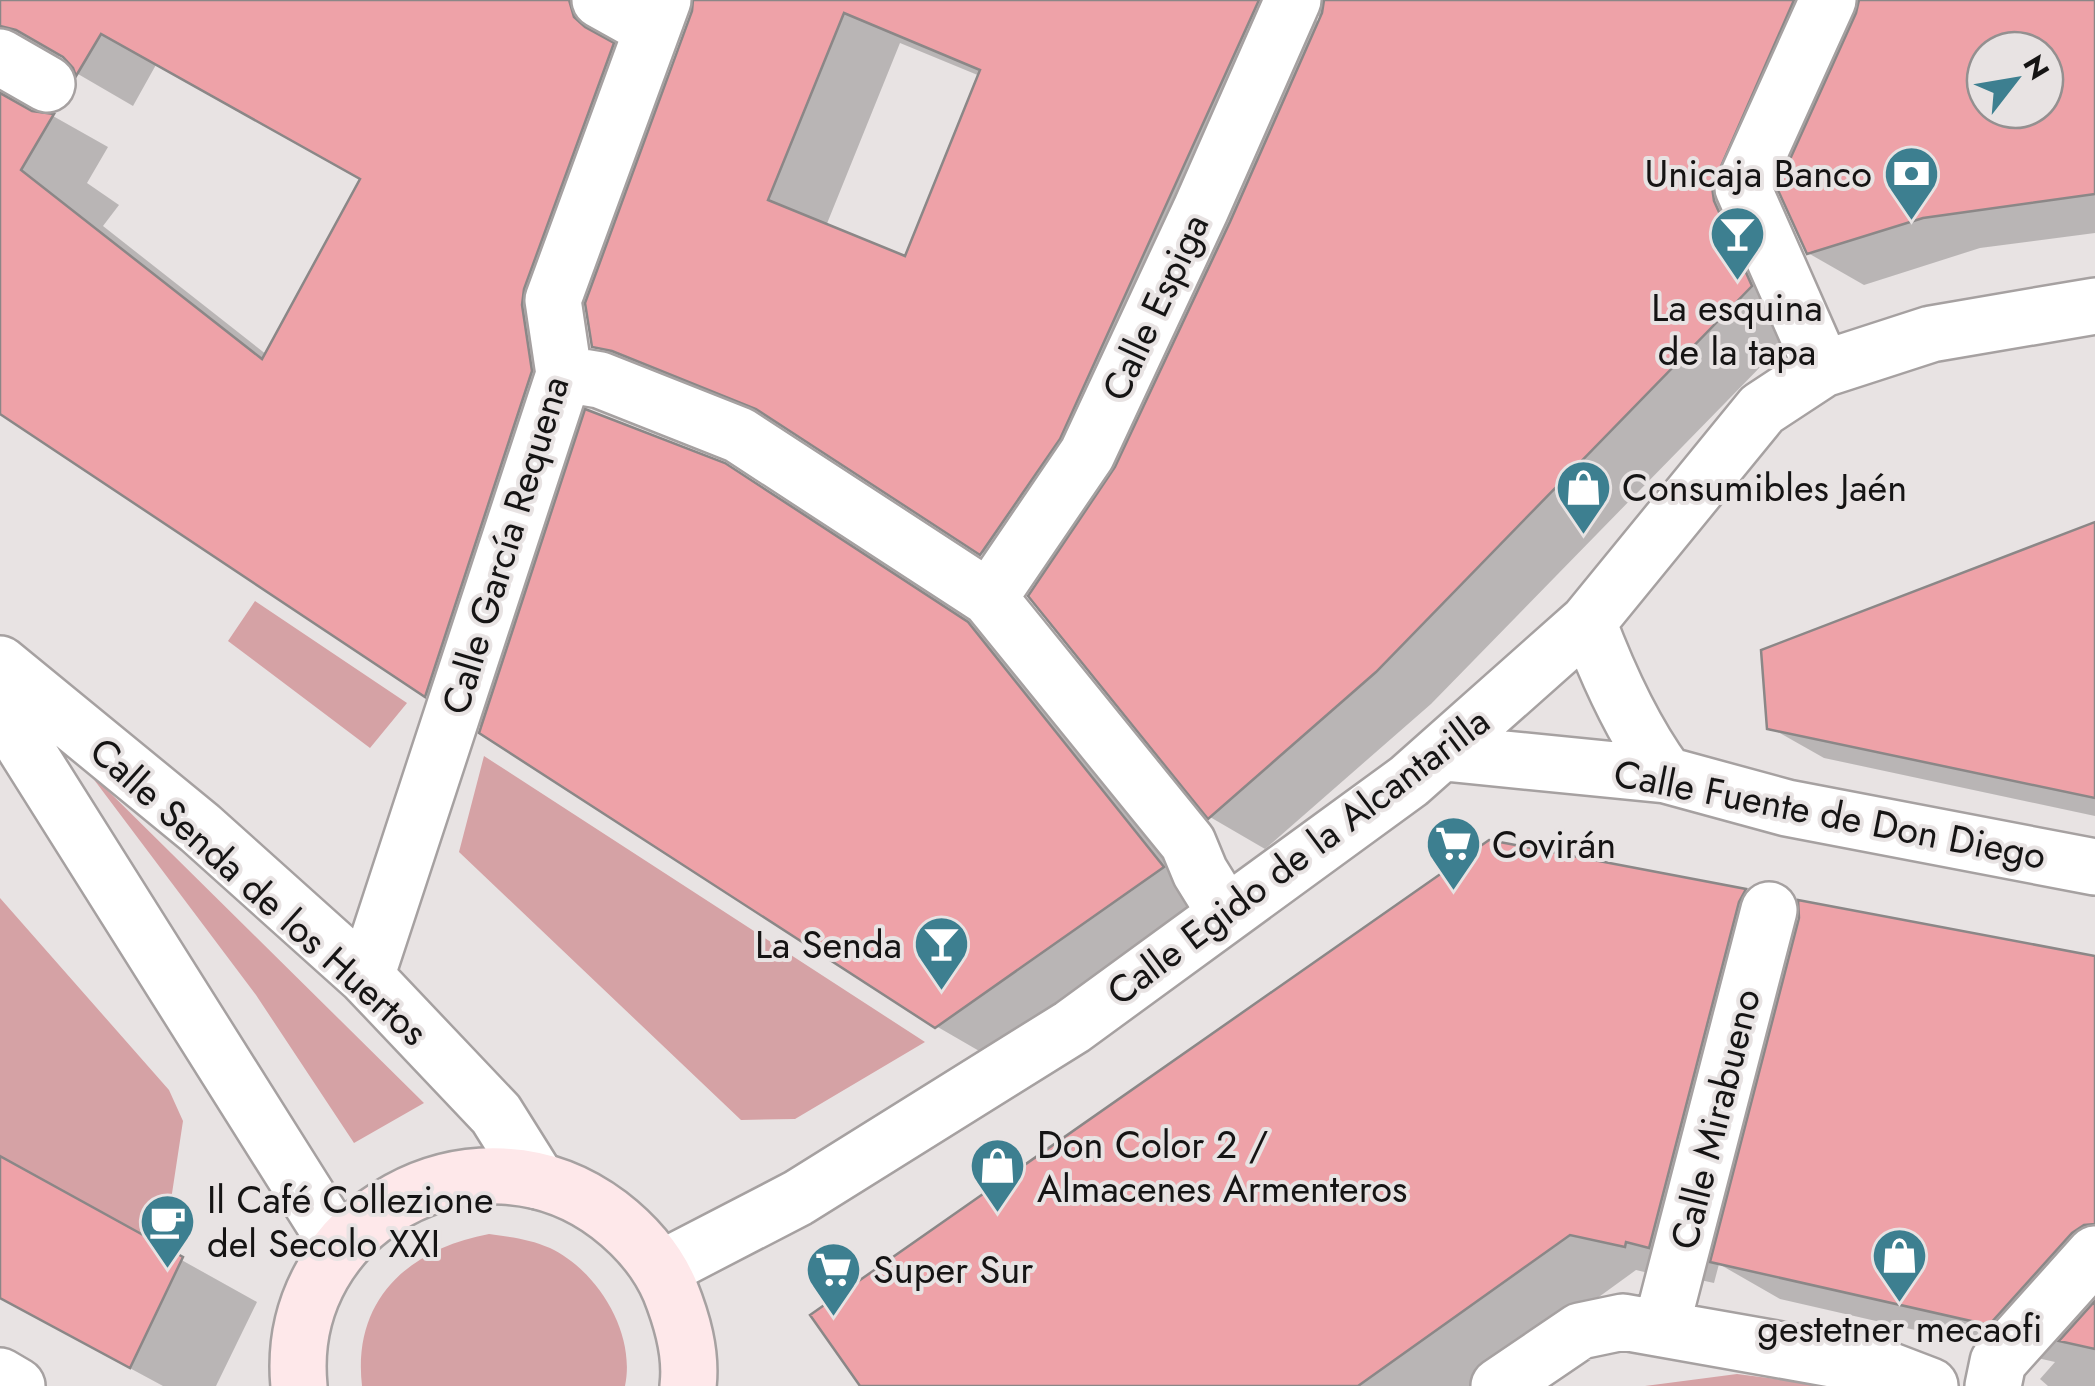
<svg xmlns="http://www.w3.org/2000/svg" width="2095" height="1386" viewBox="0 0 2095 1386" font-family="Jost,sans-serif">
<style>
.green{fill:#d5a2a5}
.shadow{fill:#0003;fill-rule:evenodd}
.building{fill:#eea2a8;stroke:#8b8787;stroke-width:2.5;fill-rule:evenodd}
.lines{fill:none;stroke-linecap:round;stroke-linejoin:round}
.minor-casing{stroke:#a6a1a1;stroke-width:60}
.secondary-casing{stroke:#a6a1a1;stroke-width:60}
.minor{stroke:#fff;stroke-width:55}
.secondary{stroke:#fee8ea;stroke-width:55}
.labels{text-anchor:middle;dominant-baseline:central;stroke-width:8;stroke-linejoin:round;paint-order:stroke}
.poi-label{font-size:38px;fill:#151414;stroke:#e8e3e3;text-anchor:start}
.street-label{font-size:38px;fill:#151414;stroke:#e8e3e3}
</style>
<rect width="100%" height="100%" fill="#e8e3e3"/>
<path class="green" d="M255 601 407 703 370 748 228 641Z
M484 756 925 1042 795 1119 741 1120 459 852Z
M86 769 424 1103 354 1143 256 995Z
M0 898 169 1090 183 1121 164 1246 0 1156Z
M489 1234C511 1237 530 1239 550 1248 598 1271 636 1333 625 1386H362C352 1299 409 1249 489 1234Z
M1737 1374 1833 1386H1645Z"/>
<path class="shadow" d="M0 0H654L639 61 670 79 694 15 673 3 658 0H1281L1321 23V17L1291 0H2095V233L1980 248 1864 285 1808 253 1780 189 1767 220 1807 319 1431 704 1265 849 1210 817 1038 586 982 553 797 433 670 382 650 378 594 345 587 299 578 322 587 404 584 412 723 465 800 509 1043 668 1237 911 1012 1070 936 1026 483 728 426 695 0 411ZM900 43 980 76 906 259 826 226ZM1985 50H2045V110H1985ZM58 56 68 59 78 74 133 106 157 63 363 178 267 355 103 226 119 205 87 183 108 147 53 116 35 114 29 108 24 91 41 60Z
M2095 524V816L1824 758 1769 727Z
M1490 843 1745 892 1800 923 2095 958V1386H2048L2040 1379 2055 1362 1780 1299 1719 1264 1714 1283 1691 1278 1690 1283 1636 1270 1476 1386H863Z
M0 1159 257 1302 216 1386H163L0 1298Z"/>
<path class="building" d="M0 0H569L574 17 585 27 614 43 524 289 522 305 532 371 425 697 0 414V93L32 111 54 114 21 170 262 359 360 179 101 34 76 76 73 68 63 57 16 30 0 26Z
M693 0H1259L1060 439 980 555 756 409 612 351 592 347 585 303 692 11ZM844 13 980 70 905 256 768 200Z
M1324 0H1794L1712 187 1714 201 1752 286 1376 672 1208 819 1028 596 1115 467 1230 222 1322 13Z
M1859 0H2095V194L1923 218 1807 254 1777 188 1856 13ZM1985 50H2045V110H1985Z
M585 409 725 463 968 622 1164 867 935 1028 479 733Z
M2095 522V798L1767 729 1761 650Z
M1489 840 1746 889 1739 902 1649 1248 1626 1242 1625 1247 1570 1235 1358 1386H860L810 1315Z
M1798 900 2095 956V1224L2084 1225 2072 1233 1989 1325 1710 1262 1799 918Z
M0 1156 183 1257 130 1368 0 1298Z
M2095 1301V1349L2059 1341Z"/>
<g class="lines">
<defs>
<path id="minor" d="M600 0 652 29
M0 57 47 84
M1823 369 1743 188 1828 0
M564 374 600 380 739 435 989 598 1188 843 1200 872 1226 914
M989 598 1087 454 1201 209 1293 0
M1588 622C1608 675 1632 729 1666 775
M0 664 200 828 366 977 496 1114 538 1181
M0 708 340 1248
M1445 753 1666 775 1787 808 2095 867
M366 977 564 374 553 300 663 0
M661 1269 798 1198 1072 1027 1409 781 1588 622 1762 409 1823 369 1931 334 2095 306
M1661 1328 1769 910
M0 1376 17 1386
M1499 1386 1580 1331 1623 1322 1883 1368 1930 1386
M1993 1386 1998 1362 2095 1254"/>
<path id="secondary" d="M299 1386C283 1219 477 1115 609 1215 635 1235 657 1260 670 1290 682 1320 692 1353 688 1386"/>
</defs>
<use href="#minor" class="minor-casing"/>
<use href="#secondary" class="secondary-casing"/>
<use href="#minor" class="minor"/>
<use href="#secondary" class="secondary"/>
</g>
<defs>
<symbol id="bank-pin" viewBox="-11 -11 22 30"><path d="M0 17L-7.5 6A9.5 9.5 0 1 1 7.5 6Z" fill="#3d7f90" stroke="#e8e3e3"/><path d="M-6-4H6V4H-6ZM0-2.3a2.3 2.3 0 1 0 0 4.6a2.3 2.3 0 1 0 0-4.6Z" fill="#fff"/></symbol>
<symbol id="bar-pin" viewBox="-11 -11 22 30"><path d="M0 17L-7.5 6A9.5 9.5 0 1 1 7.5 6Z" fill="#3d7f90" stroke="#e8e3e3"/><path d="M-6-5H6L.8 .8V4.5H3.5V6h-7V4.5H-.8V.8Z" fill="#fff"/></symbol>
<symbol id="shop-pin" viewBox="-11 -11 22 30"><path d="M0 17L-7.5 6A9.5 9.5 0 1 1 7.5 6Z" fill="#3d7f90" stroke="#e8e3e3"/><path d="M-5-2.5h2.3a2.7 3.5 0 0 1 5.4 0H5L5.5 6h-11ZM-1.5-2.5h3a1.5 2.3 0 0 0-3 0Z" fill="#fff"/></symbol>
<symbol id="supermarket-pin" viewBox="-11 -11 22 30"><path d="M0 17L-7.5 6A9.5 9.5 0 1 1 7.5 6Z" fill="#3d7f90" stroke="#e8e3e3"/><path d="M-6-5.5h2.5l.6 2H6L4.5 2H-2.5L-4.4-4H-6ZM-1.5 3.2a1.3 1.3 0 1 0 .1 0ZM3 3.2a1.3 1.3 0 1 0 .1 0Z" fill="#fff"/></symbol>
<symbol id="cafe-pin" viewBox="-11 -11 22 30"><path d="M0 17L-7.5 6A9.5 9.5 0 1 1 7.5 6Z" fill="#3d7f90" stroke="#e8e3e3"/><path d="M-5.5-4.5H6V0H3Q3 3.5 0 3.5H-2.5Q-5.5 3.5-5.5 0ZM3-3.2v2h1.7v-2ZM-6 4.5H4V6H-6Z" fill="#fff"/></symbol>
</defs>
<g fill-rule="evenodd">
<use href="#bank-pin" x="1880" y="142" width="63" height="86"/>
<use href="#bar-pin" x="1706" y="202" width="63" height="86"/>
<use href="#shop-pin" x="1552" y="456" width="63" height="86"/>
<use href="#supermarket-pin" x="1422" y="812" width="63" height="86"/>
<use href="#bar-pin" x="910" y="912" width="63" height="86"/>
<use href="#shop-pin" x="966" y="1134" width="63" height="86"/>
<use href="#cafe-pin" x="136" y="1190" width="63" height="86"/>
<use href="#shop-pin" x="1868" y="1224" width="63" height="86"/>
<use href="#supermarket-pin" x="802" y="1238" width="63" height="86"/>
</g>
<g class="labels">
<g class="poi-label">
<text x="1872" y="173" text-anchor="end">Unicaja Banco</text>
<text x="1737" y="307" text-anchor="middle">La esquina<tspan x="1737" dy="44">de la tapa</tspan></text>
<text x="1622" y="487">Consumibles Jaén</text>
<text x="1492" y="844">Covirán</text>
<text x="902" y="944" text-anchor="end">La Senda</text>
<text x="1037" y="1144">Don Color 2 /<tspan x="1037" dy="44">Almacenes Armenteros</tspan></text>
<text x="207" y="1199">Il Café Collezione<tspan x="207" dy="44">del Secolo XXI</tspan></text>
<text x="873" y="1269">Super Sur</text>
<text x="1900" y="1328" text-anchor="middle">gestetner mecaofi</text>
</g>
<g class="street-label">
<text transform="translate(1155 307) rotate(-65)">Calle Espiga</text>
<text transform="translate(505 545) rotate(-73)">Calle García Requena</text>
<text transform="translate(1830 814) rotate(11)">Calle Fuente de Don Diego</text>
<text transform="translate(1298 856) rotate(-37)">Calle Egido de la Alcantarilla</text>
<text transform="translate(259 891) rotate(42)">Calle Senda de los Huertos</text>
<text transform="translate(1715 1119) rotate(-76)">Calle Mirabueno</text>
</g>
</g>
<g transform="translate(2015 80) rotate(59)"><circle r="48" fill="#e8e3e3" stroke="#949090" stroke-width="2.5"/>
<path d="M0-8L18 38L0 25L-18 38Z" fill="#3d7f90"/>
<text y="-15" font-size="28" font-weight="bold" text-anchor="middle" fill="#151414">N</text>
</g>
</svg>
